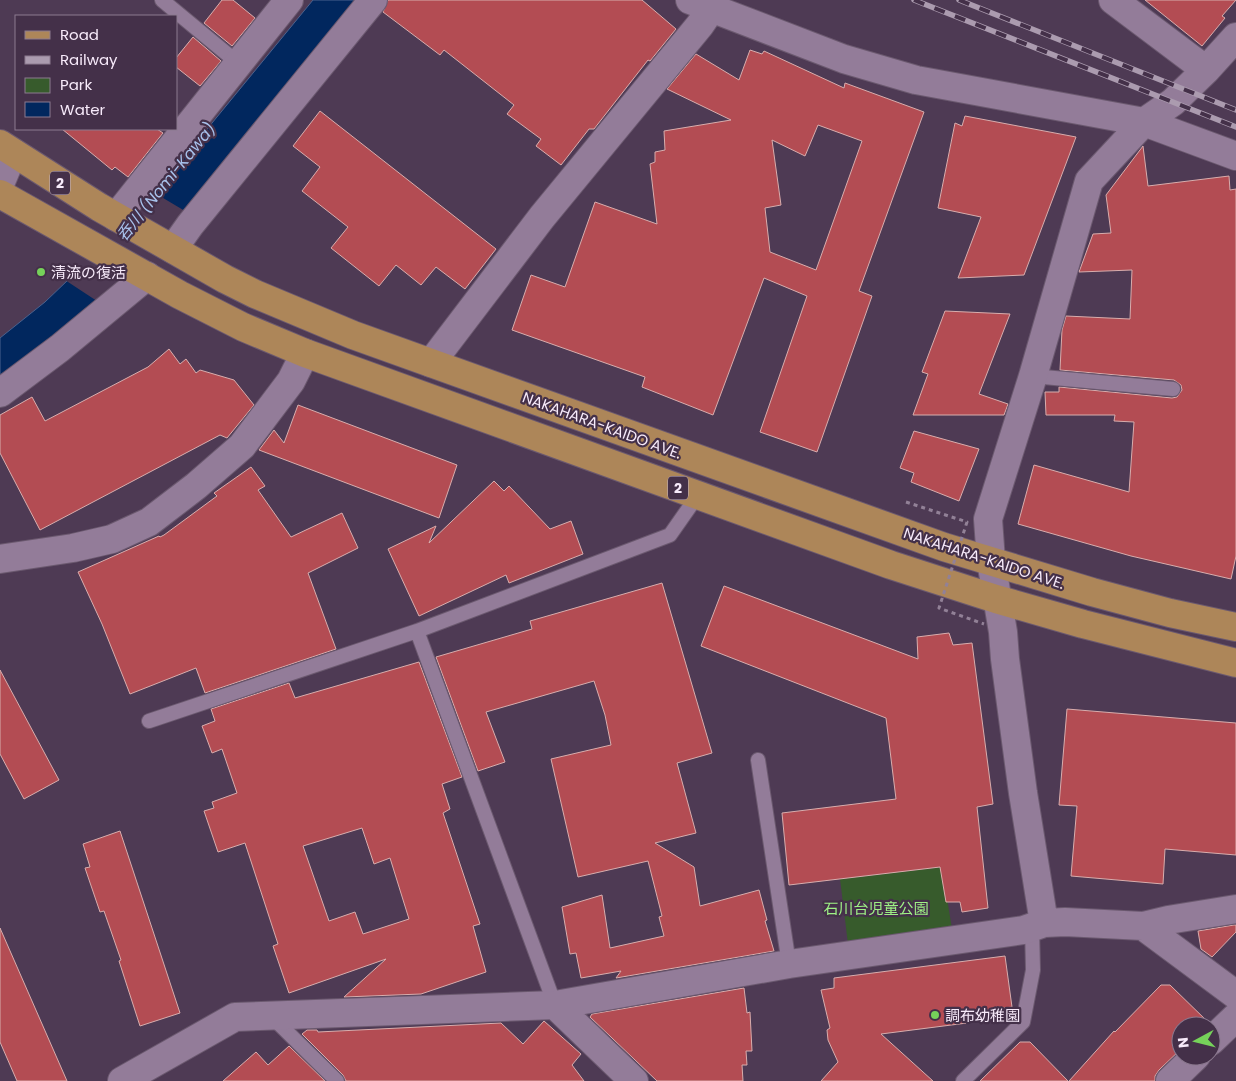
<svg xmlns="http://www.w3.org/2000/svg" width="1236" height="1081" viewBox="0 0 1236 1081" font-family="Poppins,'Noto Sans JP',sans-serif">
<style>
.green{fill:#375b2c}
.water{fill:#01275e;stroke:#4b628d}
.pier{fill:#4e3a54}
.building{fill:#b34c53;stroke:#d8adad;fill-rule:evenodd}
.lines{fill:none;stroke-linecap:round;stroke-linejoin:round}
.lane-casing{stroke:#6b596f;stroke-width:16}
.street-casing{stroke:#6b596f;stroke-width:30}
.secondary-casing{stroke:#6b596f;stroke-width:30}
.primary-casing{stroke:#6b596f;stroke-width:30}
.lane{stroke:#937c99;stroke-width:14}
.street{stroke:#937c99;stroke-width:28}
.secondary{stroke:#937c99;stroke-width:28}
.primary{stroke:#ad8659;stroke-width:28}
.rail-casing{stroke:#ab9baf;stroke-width:5.5}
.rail{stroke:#443049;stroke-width:4;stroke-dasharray:11;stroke-linecap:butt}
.path-bridge{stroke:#928197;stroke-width:3;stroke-dasharray:4 4;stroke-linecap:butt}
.poi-dot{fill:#76d25a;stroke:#443049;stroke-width:2}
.labels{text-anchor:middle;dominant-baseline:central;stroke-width:4.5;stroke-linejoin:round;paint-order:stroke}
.shield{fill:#443049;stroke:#c1b2c5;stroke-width:1}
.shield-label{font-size:14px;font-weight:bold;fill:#f7eafa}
.poi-label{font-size:15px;fill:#f7eafa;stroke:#443049;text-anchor:start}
.street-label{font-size:15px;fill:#f7eafa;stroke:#443049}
.park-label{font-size:15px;fill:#9ef185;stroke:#443049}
.water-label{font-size:16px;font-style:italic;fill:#a8c2ec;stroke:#443049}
</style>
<rect width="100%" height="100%" fill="#4e3a54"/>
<path class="green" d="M942 867 952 929 848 944 840 879Z"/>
<path class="water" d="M313 0H369L194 207 100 304 0 380V338L45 302 139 212Z"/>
<path class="pier" d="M153 192 190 214 103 305 65 280 137 211Z"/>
<path class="building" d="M222 0H233L255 18 232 46 204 23Z
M388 0H642L676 29 650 61 648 60 594 129H589L561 165 536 146 541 139 507 114 514 105 444 50 440 55 383 12Z
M1145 0H1236L1222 16 1225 18 1202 46Z
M193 37 221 61 200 86 176 67V58Z
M750 50 762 54 764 51 844 88 845 83 924 112 859 291 872 296 817 452 760 432 807 296 764 278 713 415 642 387 645 377 512 330 531 275 565 287 595 202 657 224 650 164 655 162V152L665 150 664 131 731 120 667 89 696 54 739 80ZM818 125 862 141 816 270 770 252 765 208 781 205 772 140 805 156Z
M320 111 496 249 465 289 436 267 421 285 396 265 379 286 331 248 348 227 302 191 320 167 293 146Z
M965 116 1076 137 1024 275 958 278 981 217 938 208 955 123 962 126Z
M62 129H157L163 133 128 177 115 167 112 170Z
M1143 146 1148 186 1229 176 1230 190 1236 189V556L1231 579 1131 556 1018 524 1034 465 1129 492 1134 422 1114 421 1115 415H1046L1045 392H1059V387L1172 398 1177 397 1182 390 1181 385 1174 380 1060 370 1062 330 1066 316 1130 319 1132 270 1079 272 1093 234 1111 233 1106 195Z
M945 311 1010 314 979 394 1008 404 1004 415H913L928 374 922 372Z
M169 349 180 364 186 359 196 373 200 370 234 380 254 405 227 438 220 435 40 530 0 453V415L32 397 45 421 148 367Z
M298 405 457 465 439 518 259 450 274 430 284 443Z
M914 431 979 449 959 501 911 482 914 473 900 468Z
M251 467 265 486 258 490 291 537 342 513 358 548 308 573 336 649 205 693 196 668 130 694 102 624 78 572 159 536 160 537 164 535 217 496 214 493Z
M494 481 504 491 509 486 550 529 571 521 583 554 509 583 506 575 419 616 388 549 436 526 429 543Z
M662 583 712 753 677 763 696 833 655 843 694 867 700 906 759 890 767 920 765 921 774 951 616 978 621 971 581 978 576 953 570 954 562 907 602 895 610 948 664 936 659 917 662 916 648 861 578 877 551 759 611 745 605 715 594 681 486 712 505 762 478 771 436 657 532 629 530 621Z
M724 586 918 659 917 637 949 633 953 645 972 643 993 804 977 807 988 908 962 912 960 902H946L940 867 789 885 782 813 896 799 886 718 701 646Z
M419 662 462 777 442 784 450 809 443 813 480 924 473 926 486 972 421 994 344 997 386 959 289 993 273 946 278 944 245 843 218 852 204 811 214 808 212 802 237 793 222 749 212 753 202 726 215 721 211 709 289 683 295 698ZM362 828 374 864 390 858 409 919 363 934 355 912 329 921 303 846Z
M0 670 59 780 24 799 0 754Z
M1067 709 1236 723V855L1165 849 1163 884 1071 876 1077 806 1059 805Z
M120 831 180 1013 140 1026 119 961 121 960 104 911 100 912 85 868 90 867 83 844Z
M1234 925H1236V932L1212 957 1201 949 1198 931Z
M0 928 67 1081H17L0 1042Z
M1005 956 1012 1007 967 1013V1023L881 1034 933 1081H821L838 1062 828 1040 827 1030 830 1028 821 990 834 988V978Z
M1161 985H1170L1208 1022 1204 1026H1181V1049L1159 1070 1155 1076V1081H1069L1114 1031 1115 1032Z
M744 988 747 1013 750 1012 752 1051H746L747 1065H742L743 1081H657L590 1017 592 1014Z
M544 1021 581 1054 572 1065 584 1081H346L343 1075 302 1034 307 1030H317L318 1032 501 1023 523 1044Z
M1020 1042H1030L1068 1081H980Z
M289 1046 325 1081H223L256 1052 268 1065Z"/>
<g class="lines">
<defs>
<path id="lane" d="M162 0 238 63
M1033 376 1173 389
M149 721 417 631
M758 760 789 964
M555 1005 417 631 670 535 698 495
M271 1016 337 1081
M963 1081 1023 1022 1033 970 1032 927"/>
<path id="street" d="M690 0 844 59 916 80 1144 122 1236 156
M1113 0 1206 70
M116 217 289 0
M173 249 190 225 373 0
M431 363 542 217 700 25 711 9
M0 393 60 348 147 276
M0 559 73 548 112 539 149 522 196 486 242 446 291 381 305 353
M1044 923 1023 793 1005 659 1003 632 991 561 988 519 1033 376 1089 181 1144 122 1173 102 1206 70 1236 37
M1143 926 1168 920 1236 909
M555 1005 634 1081
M1211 1041 1236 1017
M122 1081 235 1017 555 1005 789 964 1024 930 1044 923 1065 922 1143 926 1236 995
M1170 1081 1196 1056"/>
<path id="secondary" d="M0 184 13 153"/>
<path id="primary" d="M0 144 99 207 225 279 255 294 353 335 944 547 1092 592 1170 613 1236 627
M0 194 180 295 243 327 305 353 891 565 996 599 1083 624 1236 663"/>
</defs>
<use href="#lane" class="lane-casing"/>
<use href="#street" class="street-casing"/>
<use href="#secondary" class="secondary-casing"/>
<use href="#primary" class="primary-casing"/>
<use href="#lane" class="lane"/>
<use href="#street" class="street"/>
<use href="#secondary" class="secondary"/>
<use href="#primary" class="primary"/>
<defs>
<path id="rail" d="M914 0 1236 127
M959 0 1236 110"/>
</defs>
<use href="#rail" class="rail-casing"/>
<use href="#rail" class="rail"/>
<path class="path-bridge" d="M906 502 967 522 939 608 984 624"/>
</g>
<g class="poi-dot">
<circle cx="41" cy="272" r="5"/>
<circle cx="935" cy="1015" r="5"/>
</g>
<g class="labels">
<g class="shield">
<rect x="50" y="171.5" width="20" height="23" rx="4"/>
<rect x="668" y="476.5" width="20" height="23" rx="4"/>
</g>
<g class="shield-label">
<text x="60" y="183">2</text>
<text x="678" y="488">2</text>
</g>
<g class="poi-label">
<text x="51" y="272">清流の復活</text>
<text x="945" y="1015">調布幼稚園</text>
</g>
<g class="street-label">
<text transform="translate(602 425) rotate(20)">NAKAHARA-KAIDO AVE.</text>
<text transform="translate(984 558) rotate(18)">NAKAHARA-KAIDO AVE.</text>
</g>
<g class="park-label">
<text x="876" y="908">石川台児童公園</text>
</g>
<g class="water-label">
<text transform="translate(166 182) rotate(-51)">呑川 (Nomi-Kawa)</text>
</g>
</g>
<rect x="15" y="15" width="162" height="115" fill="#443049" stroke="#8c7a90"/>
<rect x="25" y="31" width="25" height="8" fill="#ad8659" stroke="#8c7a90"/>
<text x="60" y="40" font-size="15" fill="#f7eafa">Road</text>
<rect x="25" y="56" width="25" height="8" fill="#ab9baf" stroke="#8c7a90"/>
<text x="60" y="65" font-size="15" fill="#f7eafa">Railway</text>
<rect x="25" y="78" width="25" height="15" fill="#375b2c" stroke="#8c7a90"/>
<text x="60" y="90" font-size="15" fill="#f7eafa">Park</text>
<rect x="25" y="102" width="25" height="15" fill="#01275e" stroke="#8c7a90"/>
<text x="60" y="115" font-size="15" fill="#f7eafa">Water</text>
<g transform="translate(1196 1041) rotate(263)"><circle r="24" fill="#443049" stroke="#8c7a90"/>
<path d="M0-4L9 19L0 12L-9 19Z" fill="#76d25a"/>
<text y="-8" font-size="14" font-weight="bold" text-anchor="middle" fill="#f7eafa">N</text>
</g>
</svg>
